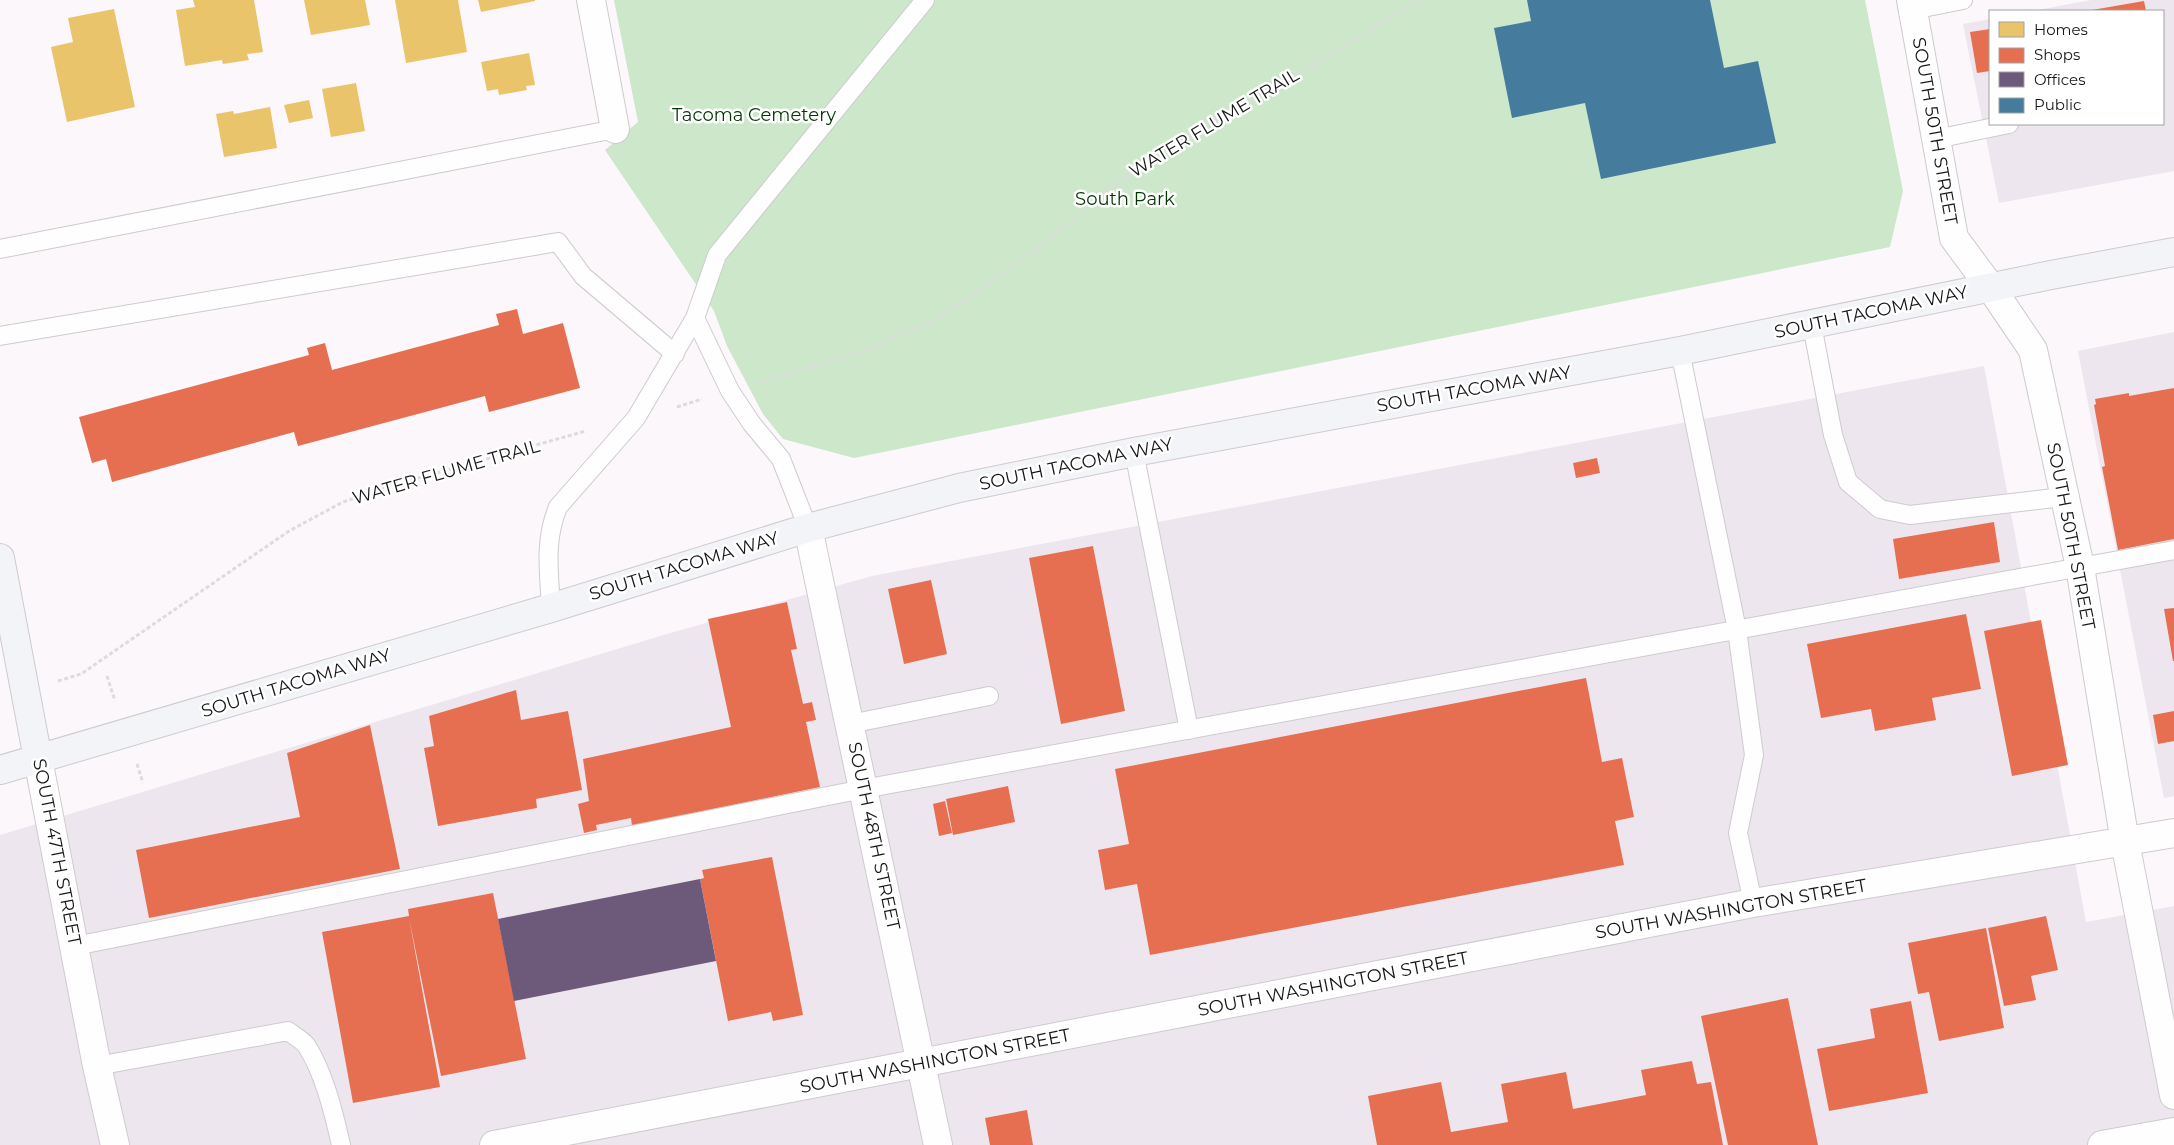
<svg xmlns="http://www.w3.org/2000/svg" width="2174" height="1145" viewBox="0 0 2174 1145" font-family="Montserrat,sans-serif">
<style>
.built{fill:#ede6ee}
.green{fill:#cce7ca}
.homes{fill:#e9c46a}
.shops{fill:#e76f51}
.offices{fill:#6d597a}
.public{fill:#457b9d}
.lines{fill:none;stroke-linecap:round;stroke-linejoin:round}
.service-casing{stroke:#cecbce;stroke-width:20}
.minor-casing{stroke:#cecbce;stroke-width:30}
.tertiary-casing{stroke:#cecbce;stroke-width:30}
.secondary-casing{stroke:#cecbce;stroke-width:30}
.path{stroke:#dcdcdc;stroke-width:3;stroke-dasharray:4 2.5;stroke-linecap:butt}
.service{stroke:#fefefe;stroke-width:18}
.minor{stroke:#fefefe;stroke-width:28}
.tertiary{stroke:#fefefe;stroke-width:28}
.secondary{stroke:#f3f4f8;stroke-width:28}
.labels{text-anchor:middle;dominant-baseline:central;stroke-width:5;stroke-linejoin:round;paint-order:stroke}
.park-label{font-size:18px;fill:#023603;stroke:#fff}
.street-label{font-size:18px;fill:#161517;stroke:#fff}
</style>
<rect width="100%" height="100%" fill="#fbf7fb"/>
<path class="built" d="M2091 0H2174V171L1999 203 1963 24 1990 19V124H2163V11H2032Z
M2174 332V796L2164 798 2078 351Z
M1984 366 2086 922 2174 906V1145H0V835L667 634 872 576Z"/>
<path class="green" d="M614 0H1865L1903 191 1890 247 854 458 783 439 763 414 727 346 714 311 605 150 638 122Z"/>
<path class="homes" d="M193 0H254L263 52 247 54 249 60 223 64 222 60 185 66 176 10 195 7Z
M304 0H365L370 25 311 35Z
M395 0H458L467 52 406 63Z
M478 0H535V1L481 12Z
M114 9 135 107 67 122 51 47 73 42 68 18Z
M529 53 535 85 526 86 527 90 499 95 498 89 487 91 481 62Z
M356 83 365 131 331 137 322 89Z
M309 100 313 118 289 123 284 105Z
M270 107 277 148 224 157 216 114 233 111 234 114Z"/>
<path class="shops" d="M2144 1 2146 11H2092V10Z
M1990 29V71L1977 73 1970 32Z
M517 309 523 334 563 323 580 388 489 412 485 396 298 446 294 432 112 482 106 459 92 463 79 417 309 355 307 348 325 343 332 370 499 325 496 314Z
M2174 388V539L2118 550 2102 467 2105 466 2094 405 2096 404 2095 399 2129 393V396Z
M1597 458 1600 473 1576 478 1573 463Z
M1994 522 2000 562 1899 579 1893 539Z
M1093 546 1125 711 1061 724 1029 558Z
M931 580 947 654 904 664 888 589Z
M787 602 797 649 791 650 803 704 812 702 816 720 806 722 820 787 632 826 631 818 596 825 597 830 584 833 578 804 589 801 583 759 731 727 708 619Z
M2174 608V661H2173L2164 609Z
M1966 614 1981 689 1932 698 1936 720 1875 731 1871 709 1821 718 1807 644Z
M2041 620 2068 765 2012 776 1984 631Z
M1586 678 1602 762 1622 758 1634 817 1615 821 1624 865 1150 955 1137 884 1105 890 1098 850 1129 844 1115 769Z
M516 690 521 720 568 711 582 790 536 799 537 808 438 826 424 748 434 746 429 716Z
M2174 711V741L2158 744 2153 715Z
M370 725 400 869 149 918 136 850 300 817 287 753Z
M1008 786 1015 822 953 835 946 799Z
M945 801 952 833 939 836 933 804Z
M772 857 803 1015 773 1021 771 1012 728 1021 700 879 704 878 702 870Z
M493 893 526 1059 441 1076 409 918 440 1087 353 1103 322 932 409 916 408 909Z
M2046 916 2058 970 2031 976 2036 1000 2004 1006 1988 928Z
M1986 928 2004 1028 1939 1041 1929 992 1918 994 1908 943Z
M1788 998 1818 1145H1728L1701 1016Z
M1911 1001 1928 1093 1829 1111 1817 1049 1875 1038 1870 1009Z
M1692 1061 1697 1084 1711 1082 1723 1145H1377L1368 1096 1441 1082 1451 1132 1508 1122 1501 1084 1566 1072 1573 1109 1646 1095 1641 1070Z
M1027 1110 1033 1145H990L985 1118Z"/>
<path class="offices" d="M700 879 716 961 514 1001 498 919Z"/>
<path class="public" d="M1527 0H1710L1724 68 1758 61 1776 143 1601 179 1585 103 1512 118 1494 28 1531 21Z"/>
<g class="lines">
<defs>
<path id="service" d="M1913 10 1963 0
M1936 139 2009 124
M0 249 615 129
M695 318 717 255 925 0
M1812 325 1833 435 1848 482 1880 509 1910 515 2063 497
M0 336 558 242 583 276 675 354
M1680 351 1737 630 1754 755 1738 833 1753 903
M1134 452 1189 730
M551 608C549 571 544 541 558 507L636 418 695 318 730 391 752 424 781 459 808 528
M850 724 989 696
M75 946 863 789 2174 550
M97 1066 288 1031C293 1035 302 1040 306 1045 324 1072 334 1114 341 1145"/>
<path id="minor" d="M591 0 615 129
M1991 288 2033 350 2080 567 2125 842 2174 1095
M808 528 938 1145
M2102 1145 2174 1132"/>
<path id="tertiary" d="M1911 0 1954 238 1991 288
M38 759 97 1066 115 1145
M494 1145 1753 903 2174 833"/>
<path id="secondary" d="M0 558 38 759
M0 770 551 608 808 528 959 488 1134 452 1680 351 2051 275 2174 252"/>
</defs>
<use href="#service" class="service-casing"/>
<use href="#minor" class="minor-casing"/>
<use href="#tertiary" class="tertiary-casing"/>
<use href="#secondary" class="secondary-casing"/>
<path class="path" d="M758 383 869 349 946 314 1030 254 1146 160 1321 60 1419 0
M677 407 702 399
M107 676 115 701
M58 681 81 674 289 531 343 502 397 484 586 431
M137 764 143 783"/>
<use href="#service" class="service"/>
<use href="#minor" class="minor"/>
<use href="#tertiary" class="tertiary"/>
<use href="#secondary" class="secondary"/>
</g>
<g class="labels">
<g class="park-label">
<text x="754" y="115">Tacoma Cemetery</text>
<text x="1125" y="199">South Park</text>
</g>
<g class="street-label">
<text transform="translate(1214 123) rotate(-31)">WATER FLUME TRAIL</text>
<text transform="translate(1935 131) rotate(80)">SOUTH 50TH STREET</text>
<text transform="translate(1871 312) rotate(-12)">SOUTH TACOMA WAY</text>
<text transform="translate(1474 389) rotate(-10)">SOUTH TACOMA WAY</text>
<text transform="translate(1076 464) rotate(-12)">SOUTH TACOMA WAY</text>
<text transform="translate(446 472) rotate(-16)">WATER FLUME TRAIL</text>
<text transform="translate(2071 536) rotate(79)">SOUTH 50TH STREET</text>
<text transform="translate(684 566) rotate(-17)">SOUTH TACOMA WAY</text>
<text transform="translate(296 683) rotate(-17)">SOUTH TACOMA WAY</text>
<text transform="translate(874 836) rotate(78)">SOUTH 48TH STREET</text>
<text transform="translate(57 852) rotate(79)">SOUTH 47TH STREET</text>
<text transform="translate(1731 909) rotate(-10)">SOUTH WASHINGTON STREET</text>
<text transform="translate(1333 984) rotate(-11)">SOUTH WASHINGTON STREET</text>
<text transform="translate(935 1061) rotate(-11)">SOUTH WASHINGTON STREET</text>
</g>
</g>
<rect x="1989" y="10" width="175" height="115" fill="#ffffff" stroke="#a2a1a2"/>
<rect x="1999" y="22" width="25" height="15" fill="#e9c46a" stroke="#a2a1a2"/>
<text x="2034" y="35" font-size="15" fill="#161517">Homes</text>
<rect x="1999" y="48" width="25" height="15" fill="#e76f51" stroke="#a2a1a2"/>
<text x="2034" y="60" font-size="15" fill="#161517">Shops</text>
<rect x="1999" y="72" width="25" height="15" fill="#6d597a" stroke="#a2a1a2"/>
<text x="2034" y="85" font-size="15" fill="#161517">Offices</text>
<rect x="1999" y="98" width="25" height="15" fill="#457b9d" stroke="#a2a1a2"/>
<text x="2034" y="110" font-size="15" fill="#161517">Public</text>
</svg>
